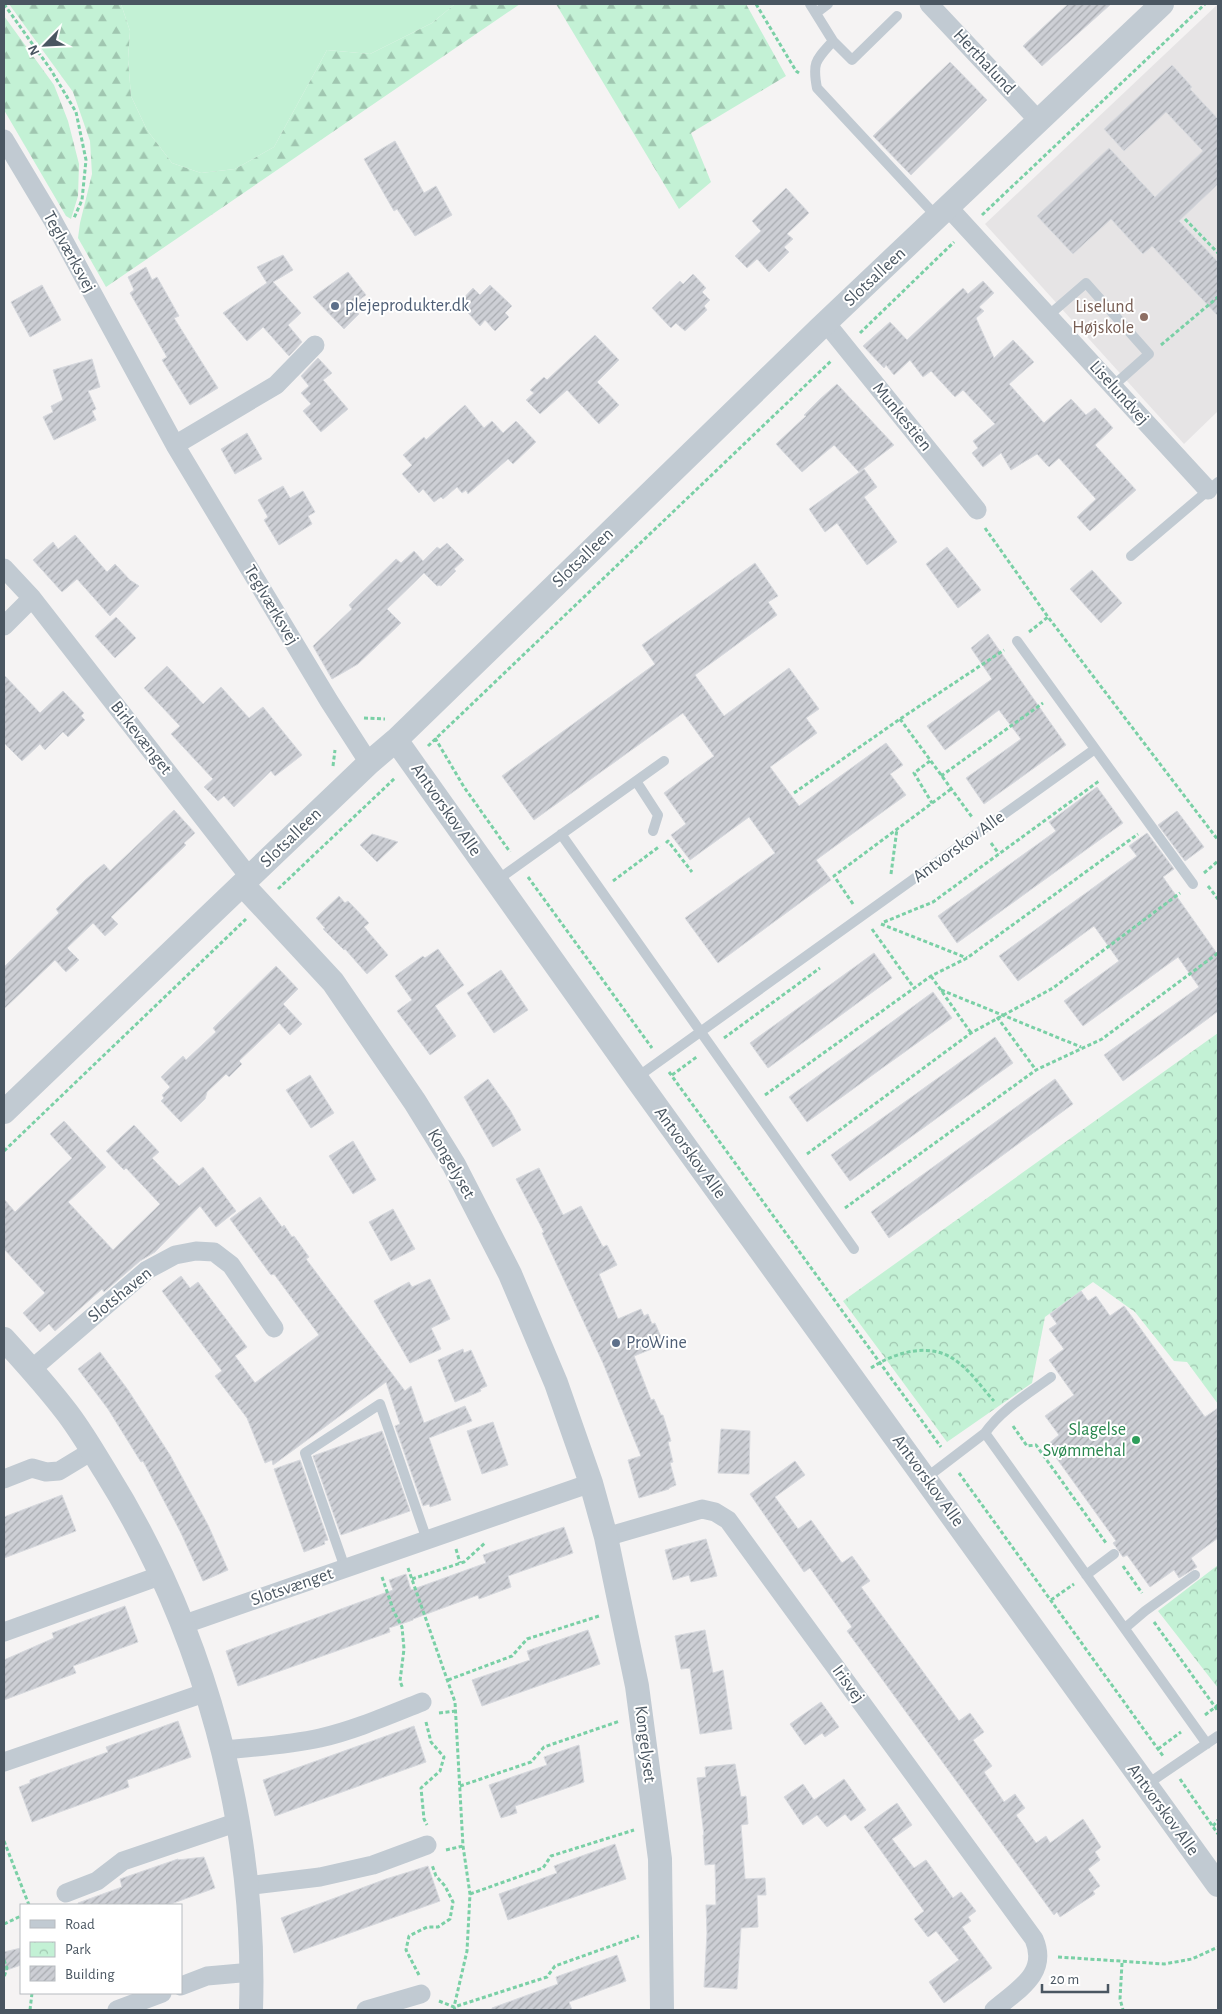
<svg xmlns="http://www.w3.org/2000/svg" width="1222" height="2014" viewBox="0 0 1222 2014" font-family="'Alegreya Sans',sans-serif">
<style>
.education{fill:#e6e4e5}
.grass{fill:#c3f1d5}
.forest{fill:url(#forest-firs)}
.park{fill:url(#park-crowns)}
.building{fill:url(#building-hatch);stroke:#d7d9de}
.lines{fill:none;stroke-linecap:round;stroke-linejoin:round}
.path{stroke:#7ad0a6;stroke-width:3;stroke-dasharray:4 2.5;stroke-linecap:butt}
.service{stroke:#c1cad2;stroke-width:10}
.minor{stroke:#c1cad2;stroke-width:19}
.tertiary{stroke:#c1cad2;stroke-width:24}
.service-dot{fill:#5c6f8a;stroke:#fff;stroke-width:2}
.education-dot{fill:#8d6e63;stroke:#fff;stroke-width:2}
.leisure-dot{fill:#2e9e5b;stroke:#fff;stroke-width:2}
.labels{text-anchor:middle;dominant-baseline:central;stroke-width:4;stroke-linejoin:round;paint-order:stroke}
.street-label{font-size:18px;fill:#4a5661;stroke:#fff}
.service-label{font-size:18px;fill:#4e5e75;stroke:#fff;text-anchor:start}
.education-label{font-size:18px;fill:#785e54;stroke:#fff;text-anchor:end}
.leisure-label{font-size:18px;fill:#27864d;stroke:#fff;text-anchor:end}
</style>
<defs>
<pattern id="forest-firs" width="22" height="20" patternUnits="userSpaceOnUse" patternTransform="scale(1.25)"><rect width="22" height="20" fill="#c3f1d5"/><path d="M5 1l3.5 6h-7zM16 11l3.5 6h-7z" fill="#a0c6b0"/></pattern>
<pattern id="park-crowns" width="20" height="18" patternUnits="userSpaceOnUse" patternTransform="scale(1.25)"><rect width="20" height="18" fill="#c3f1d5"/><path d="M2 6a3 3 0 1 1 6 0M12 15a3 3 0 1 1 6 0" fill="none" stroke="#a0c6b0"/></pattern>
<pattern id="building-hatch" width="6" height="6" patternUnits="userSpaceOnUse" patternTransform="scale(1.25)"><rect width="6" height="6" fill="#cdcfd5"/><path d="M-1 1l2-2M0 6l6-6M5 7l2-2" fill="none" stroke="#a8abb0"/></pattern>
</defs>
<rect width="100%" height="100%" fill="#f5f3f3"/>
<path class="education" d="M1218 4V411L1184 444 985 224Z"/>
<path class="grass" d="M121 4H455L432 23 370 54 327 50 274 147 235 169 201 173 172 163 147 130 131 96 128 59 130 31Z"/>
<path class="forest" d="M9 4H121L130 31 128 59 131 96 147 130 172 163 201 173 235 169 274 147 327 50 370 54 432 23 455 4H520L106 287 78 238 80 223 92 174 90 141 73 92Z
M556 4H746L786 76 691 133 711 182 679 209Z
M4 16 54 85 68 121 79 164 78 196 71 219 66 216 4 110Z"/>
<path class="park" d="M1218 1033V1404L1187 1362 1174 1361 1135 1312 1093 1282 1045 1317 1032 1383 947 1442 843 1301Z
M1218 1565V1688L1158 1611Z"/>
<path class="building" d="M1068 4H1111L1042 66 1023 46Z
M950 62 987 100 911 175 873 136Z
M1172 65 1192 87 1190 89 1218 119V184L1179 221 1218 262V316L1152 246 1143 254 1111 219 1073 254 1037 216 1109 148 1155 197 1203 151 1166 112 1124 151 1104 129Z
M395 141 424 193 436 186 452 215 415 236 397 209 394 211 364 159Z
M786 188 809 213 787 234 793 239 784 247 789 252 769 272 757 259 747 268 735 256 761 231 752 221Z
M283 255 293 270 273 282 301 313 288 325 302 342 289 356 263 327 247 341 223 313 267 283 257 267Z
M146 267 152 280 157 277 179 316 174 318 218 388 190 405 162 360 167 357 130 293 134 290 128 277Z
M348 272 366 295 359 300 361 302 353 308 359 314 344 329 313 297Z
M693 274 706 288 702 292 710 300 704 306 707 310 685 331 676 323 671 328 652 308 680 281 683 284Z
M983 281 994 293 979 307 984 311 976 318 994 358 1013 340 1034 362 1009 384 1044 423 1071 399 1086 415 1095 408 1113 428 1095 445 1136 490 1090 531 1077 517 1096 499 1059 458 1049 467 1037 454 1011 470 1001 453 983 467 972 453 978 448 973 441 995 424 963 390 955 397 931 371 923 377 910 360 894 375 886 365 884 368 863 346 890 322 907 340 963 288 968 294Z
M42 285 61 320 30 337 11 302Z
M490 285 512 306 505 313 509 317 495 331 485 320 480 326 459 303 473 288 480 295Z
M595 335 619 360 597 382 619 405 599 424 567 390 540 414 526 400 534 393 530 390 544 377 547 380Z
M318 358 332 373 323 380 348 409 321 432 303 411 311 404 301 393 309 386 301 376Z
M92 359 100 387 88 391 96 409 92 411 96 420 54 440 43 417 53 412 51 406 63 400 53 370Z
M837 384 894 445 859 472 834 445 802 472 776 444 806 416 804 415 820 399Z
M465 405 484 428 492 421 503 433 516 421 536 442 513 464 508 459 468 494 466 490 462 493 457 487 443 499 441 497 434 502 423 489 419 493 402 474 412 465 403 455 424 437 426 440Z
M247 433 262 459 235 474 221 449Z
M864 469 877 487 864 497 897 542 867 565 837 523 825 532 809 509Z
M283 486 290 498 303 491 315 512 308 516 312 524 279 545 264 520 268 517 258 500Z
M75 535 107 572 115 564 130 580 139 586 110 616 77 579 62 592 33 560 53 542 58 549Z
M447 543 464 560 454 569 456 571 441 586 439 585 437 586 424 573 387 609 401 623 358 664 332 679 313 646 352 609 349 605 396 559 401 563 414 551 423 561 437 547 440 549Z
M947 547 981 590 958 608 926 564Z
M755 563 778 596 768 602 777 615 695 675 724 716 789 668 819 709 806 718 817 733 770 767 799 806 886 743 903 765 890 774 906 795 816 860 831 880 718 963 685 918 775 853 749 817 690 860 671 835 686 824 664 793 714 756 683 713 534 820 502 776 655 664 642 645Z
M1092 570 1122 603 1101 623 1070 589Z
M116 617 136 638 115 658 95 636Z
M988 634 1066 745 984 804 966 778 1021 739 999 710 945 750 927 726 992 679 971 648Z
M167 666 203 704 221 687 249 718 263 707 302 755 275 776 271 771 234 807 224 796 218 801 204 787 213 779 171 734 180 726 144 688Z
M4 675 40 713 63 691 84 713 81 716 85 720 68 737 63 732 45 750 40 744 22 761 4 743Z
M1097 787 1123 823 957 943 938 916 1056 831 1049 822Z
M174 810 195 833 184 843 186 845 111 917 118 924 105 936 93 923 67 948 79 960 66 972 55 960 4 1009V967L59 913 56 909 85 880 104 864 110 871Z
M1177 811 1204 847 1185 861 1158 825Z
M1147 833 1174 869 1163 877 1218 955V1014L1217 1012 1123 1081 1104 1055 1199 987 1178 957 1083 1026 1064 1001 1119 961 1094 926 1018 981 999 956 1137 856 1129 846Z
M372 834 398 842 377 862 360 845Z
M339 896 345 903 348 901 369 923 364 927 388 955 367 974 345 949 344 950 323 929 325 928 316 918Z
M438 949 464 985 435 1006 456 1036 430 1055 397 1011 412 1000 395 976 423 956 425 958Z
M874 953 892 978 768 1068 750 1043Z
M276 966 298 989 283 1004 302 1024 290 1035 279 1023 239 1061 242 1064 229 1077 226 1074 207 1092 205 1099 181 1122 161 1101 164 1098 162 1095 170 1087 161 1077 183 1056 186 1060 216 1032 213 1028Z
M501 970 528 1010 494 1033 467 993Z
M933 992 952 1018 807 1122 789 1097Z
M995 1037 1013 1063 850 1181 831 1155Z
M310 1075 334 1113 311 1128 286 1090Z
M488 1079 510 1110 521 1130 493 1147 464 1097Z
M1055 1079 1073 1104 889 1238 871 1212Z
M64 1121 106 1167 68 1202 113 1250 160 1204 126 1168 124 1170 106 1151 134 1125 159 1152 152 1158 179 1186 203 1167 236 1211 216 1227 200 1206 155 1252 140 1261 104 1292 102 1289 55 1331 49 1324 40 1332 23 1313 45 1293 4 1249V1199L15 1212 72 1158 50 1134Z
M353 1141 376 1180 353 1194 329 1156Z
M539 1168 563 1215 581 1206 603 1247 607 1245 617 1265 599 1274 618 1319 641 1309 644 1316 648 1314 652 1324 655 1323 664 1344 634 1356 651 1400 654 1399 661 1415H663L671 1441 668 1442 673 1462 670 1463 676 1485 669 1488V1489L639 1498 628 1460 641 1456 603 1363 542 1233 544 1232 516 1179Z
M260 1197 282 1227 284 1225 292 1237 294 1236 309 1257 306 1259 405 1391 411 1386 424 1423 465 1406 472 1421 429 1438 451 1500 430 1507 429 1504 423 1506 395 1426 400 1424 386 1382 273 1465 272 1460 265 1463 247 1418 215 1376 222 1371 162 1291 181 1276 190 1288 198 1282 247 1347 235 1356 255 1383 319 1335 274 1274 271 1275 230 1219Z
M393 1209 415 1249 391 1261 369 1222Z
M430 1279 450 1319 431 1328 441 1349 410 1363 374 1301 409 1282 412 1287Z
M1081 1291 1088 1301 1096 1296 1110 1316 1124 1306 1205 1417 1218 1408V1538L1191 1558 1197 1567 1179 1578 1174 1570 1150 1587 1127 1555 1123 1557 1113 1543 1116 1541 1047 1445 1059 1435 1045 1416 1074 1395 1049 1360 1064 1349 1049 1329 1057 1324 1050 1314Z
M463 1349 464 1353 471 1350 487 1386 480 1389 481 1391 455 1402 438 1360Z
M100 1352 128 1390 170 1455 208 1525 228 1570 203 1581 181 1533 143 1461 141 1462 108 1409 78 1369Z
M493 1422 508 1465 482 1474 467 1431Z
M721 1429 750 1431 749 1474 718 1473Z
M382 1431 410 1511 341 1535 313 1456Z
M300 1460 328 1540 324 1541 325 1544 304 1552 274 1469Z
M795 1461 805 1475 775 1497 798 1529 811 1520 842 1563 852 1556 870 1581 861 1587 959 1721 970 1713 984 1732 973 1740 992 1766 984 1772 1004 1802 1015 1794 1025 1808 1016 1815 1036 1843 1046 1836 1050 1843 1083 1819 1101 1847 1095 1852 1100 1860 1088 1869 1100 1886 1093 1891 1095 1894 1060 1917 1057 1912 1054 1915 847 1631 852 1627 810 1568 804 1572 750 1494Z
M62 1495 76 1531 4 1558V1517Z
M564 1527 573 1553 508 1576 511 1587 479 1599 478 1595 413 1619V1620L389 1628 390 1632 238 1686 226 1651 393 1590 389 1580 406 1574 411 1590 486 1563 483 1555Z
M706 1539 717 1576 691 1582 689 1575 673 1580 665 1550Z
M125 1606 138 1642 73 1666 76 1673 4 1700V1660L54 1638 52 1633Z
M588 1630 600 1664 482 1706 472 1680 530 1660 527 1651Z
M705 1630 713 1673 723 1670 732 1729 700 1734 690 1668 681 1669 675 1636Z
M821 1702 839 1727 825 1737 822 1733 805 1745 790 1724Z
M178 1721 191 1757 127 1780 129 1787 32 1822 19 1787 30 1783V1780L108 1752 106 1747Z
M414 1726 426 1762 275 1816 263 1780Z
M579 1745 584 1782 515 1806 517 1813 501 1818 489 1785 547 1765 544 1757Z
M735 1764 741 1797 746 1796 748 1824 741 1825 745 1879 765 1878 766 1895H757L758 1927 741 1928 737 1989 704 1987 707 1933 706 1905H716L715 1864 705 1865 703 1835H704L697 1778 706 1777 705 1767Z
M844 1779 866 1810 851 1821 845 1814 827 1827 817 1815 803 1825 784 1797 803 1784 814 1800Z
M897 1803 912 1825 892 1839 914 1868 926 1860 953 1898 961 1892 976 1911 968 1917 971 1921 962 1927 992 1968 944 2003 929 1982 959 1960 936 1931 928 1937 914 1919 924 1911 864 1827Z
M615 1844 626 1879 508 1920 499 1894 557 1873 554 1866Z
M204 1857 215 1888 168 1905H78V1903L122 1887 120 1879 178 1859V1860Z
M428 1866 440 1901 294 1953 281 1918 386 1879Z
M21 1948V1965L4 1971V1952Z
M617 1955 626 1981 569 2002 572 2010H492V2008L558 1984 556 1977Z"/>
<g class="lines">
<path class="path" d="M4 4 51 70 76 112 86 160 82 200 74 218
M756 4 796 71 799 73
M982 215 1205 4
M1185 219 1218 253
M860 333 954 242
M1161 345 1218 297
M985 528 1048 617 1218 840
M1029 632 1048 617
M364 718 385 719
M900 719 972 817
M435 738 464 787 510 852
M428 746 832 360
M930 761 914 773 932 803
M333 766 335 750
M941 776 1043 703
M794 793 900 719 1004 650
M666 843 668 841 692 872
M991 843 999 854
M1204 873 1218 861
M891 874 897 829
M528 877 652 1048
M613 881 660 846
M1208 886 1218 899
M278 889 395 778
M853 904 834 876 951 789
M884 922 933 902 1099 781
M881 924 967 958
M872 929 914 988
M931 976 971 1033
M941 990 1081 1047
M997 1017 1036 1070
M724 1038 820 968
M669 1072 941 1447
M672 1075 698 1056
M765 1095 931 976 967 958 1138 834
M4 1151 246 919
M807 1154 971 1033 1053 988 1180 893
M845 1208 1036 1070 1102 1039 1218 953
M871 1368C897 1351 933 1341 959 1363 972 1373 983 1389 994 1401
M1013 1426 1027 1446 1036 1445 1106 1543
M959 1473 1163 1756
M456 1549 460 1563
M1123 1566 1142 1593
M408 1568 455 1702 463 1846 470 1894 467 1951 454 2007 455 2010
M382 1577 394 1612 402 1627 404 1649 400 1681 403 1689
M412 1579 464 1562 486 1542
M1051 1600 1074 1584
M1154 1622 1218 1711
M448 1680 512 1656 527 1639 599 1616
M439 1713 456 1711
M1205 1715 1218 1705
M426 1722 431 1742 444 1757 440 1771 421 1788 424 1819 427 1825
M1158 1749 1181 1732
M1180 1779 1218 1834
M460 1786 531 1762 544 1747 620 1721
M1213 1826 1218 1820
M4 1841 29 1905
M446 1850 463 1846
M470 1894 543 1868 551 1856 634 1830
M4 1924 21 1916
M1058 1957 1164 1964 1192 1959 1218 1947
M4 1960 7 1968 4 1977
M1122 1963 1120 1999 1123 2010
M419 1975 406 1950 409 1936 427 1927H438L450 1919 453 1902 445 1886 436 1876 432 1865
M439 2001 454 2007 547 1977 555 1966 639 1936
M30 2010 32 1993"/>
<path class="service" d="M810 4 833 41 852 60 897 16
M816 13 828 4
M833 41C816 60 812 62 817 88L937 217
M1049 315 1086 283 1149 354 1113 386
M1131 556 1218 482
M1017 641 1193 884
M636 781 658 815 653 831
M561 834 854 1249
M496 881 664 761
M636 1078 1095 749
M985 1433C1002 1409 1028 1394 1051 1377
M926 1478 985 1433 1207 1744
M345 1568 305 1453 380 1404 427 1540
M1086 1575 1114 1554
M1125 1628 1145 1611 1195 1575
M1146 1785 1218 1736"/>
<path class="minor" d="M929 4 1038 120
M4 139 52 219 175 445 329 701 369 763
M948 207 1208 490
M826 323 977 510
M175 445 276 385 315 345
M4 568 32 598 250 878
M4 626 32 598
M32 1369 147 1270 175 1255 196 1251 214 1252 231 1265 274 1328
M4 1479 32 1468 46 1472 59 1471 92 1451
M606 1537 702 1509 715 1512 728 1520 1034 1939C1049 1974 1017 1990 994 2010
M182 1625 591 1483
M4 1632 162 1575
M224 1750C256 1747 288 1745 320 1738 355 1730 389 1715 422 1702
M4 1762 207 1692
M246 1886 320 1877 373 1865 427 1845
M66 1893 97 1881 123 1861 238 1822
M181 1986 207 1976 252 1972
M117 2010 162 1993
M366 2010 421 1994"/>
<path class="tertiary" d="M396 740 636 1078 1218 1885
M243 885 333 982 415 1102 454 1165 510 1274 556 1383 591 1483 606 1537 637 1686 660 1859 662 2010
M4 1112 369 763 396 740 819 329 1162 4
M4 1339C25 1362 46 1385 65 1410 80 1429 92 1450 105 1471 204 1629 257 1823 251 2010"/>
</g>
<g class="service-dot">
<circle cx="335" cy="306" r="5"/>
<circle cx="616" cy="1343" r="5"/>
</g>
<circle class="education-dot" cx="1144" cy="317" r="5"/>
<circle class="leisure-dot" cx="1136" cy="1440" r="5"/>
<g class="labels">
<g class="street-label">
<text transform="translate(984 62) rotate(47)">Herthalund</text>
<text transform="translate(69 252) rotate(61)">Teglværksvej</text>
<text transform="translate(875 277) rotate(-43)">Slotsalleen</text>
<text transform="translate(1119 393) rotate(48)">Liselundvej</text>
<text transform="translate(902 417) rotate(51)">Munkestien</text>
<text transform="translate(583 558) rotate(-44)">Slotsalleen</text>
<text transform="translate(271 605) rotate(59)">Teglværksvej</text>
<text transform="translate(141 738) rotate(52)">Birkevænget</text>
<text transform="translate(446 810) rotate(55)">Antvorskov Alle</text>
<text transform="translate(291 838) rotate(-44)">Slotsalleen</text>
<text transform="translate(959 847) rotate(-36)">Antvorskov Alle</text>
<text transform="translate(690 1153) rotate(54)">Antvorskov Alle</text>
<text transform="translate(451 1164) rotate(60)">Kongelyset</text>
<text transform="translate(120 1295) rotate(-39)">Slotshaven</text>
<text transform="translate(928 1481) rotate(54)">Antvorskov Alle</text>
<text transform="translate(292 1587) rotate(-19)">Slotsvænget</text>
<text transform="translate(848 1684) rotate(54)">Irisvej</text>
<text transform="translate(645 1744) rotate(83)">Kongelyset</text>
<text transform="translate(1163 1810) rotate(54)">Antvorskov Alle</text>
</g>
<g class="service-label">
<text x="345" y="306">plejeprodukter.dk</text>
<text x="626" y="1343">ProWine</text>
</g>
<g class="education-label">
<text x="1134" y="307">Liselund<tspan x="1134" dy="21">Højskole</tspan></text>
</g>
<g class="leisure-label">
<text x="1126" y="1430">Slagelse<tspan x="1126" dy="21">Svømmehal</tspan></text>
</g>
</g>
<rect width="1222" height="2014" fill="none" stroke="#4a5661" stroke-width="10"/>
<rect x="20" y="1904" width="162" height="90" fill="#ffffff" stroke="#b7bbc0"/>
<rect x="30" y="1920" width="25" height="8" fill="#c1cad2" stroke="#b7bbc0"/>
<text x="65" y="1929" font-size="15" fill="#4a5661">Road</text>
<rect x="30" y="1942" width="25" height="15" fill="url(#park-crowns)" stroke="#b7bbc0"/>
<text x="65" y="1954" font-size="15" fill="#4a5661">Park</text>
<rect x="30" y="1966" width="25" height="15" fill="url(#building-hatch)" stroke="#b7bbc0"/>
<text x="65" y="1979" font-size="15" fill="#4a5661">Building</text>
<g transform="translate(45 45) rotate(246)" stroke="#ffffff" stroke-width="4" paint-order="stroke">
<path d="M0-4L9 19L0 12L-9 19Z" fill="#4a5661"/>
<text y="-8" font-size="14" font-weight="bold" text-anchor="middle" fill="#4a5661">N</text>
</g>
<path d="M1042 1984v8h66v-8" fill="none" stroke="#4a5661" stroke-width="2.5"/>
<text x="1050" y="1984" font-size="15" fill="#4a5661" stroke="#ffffff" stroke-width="4" paint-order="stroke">20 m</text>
</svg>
